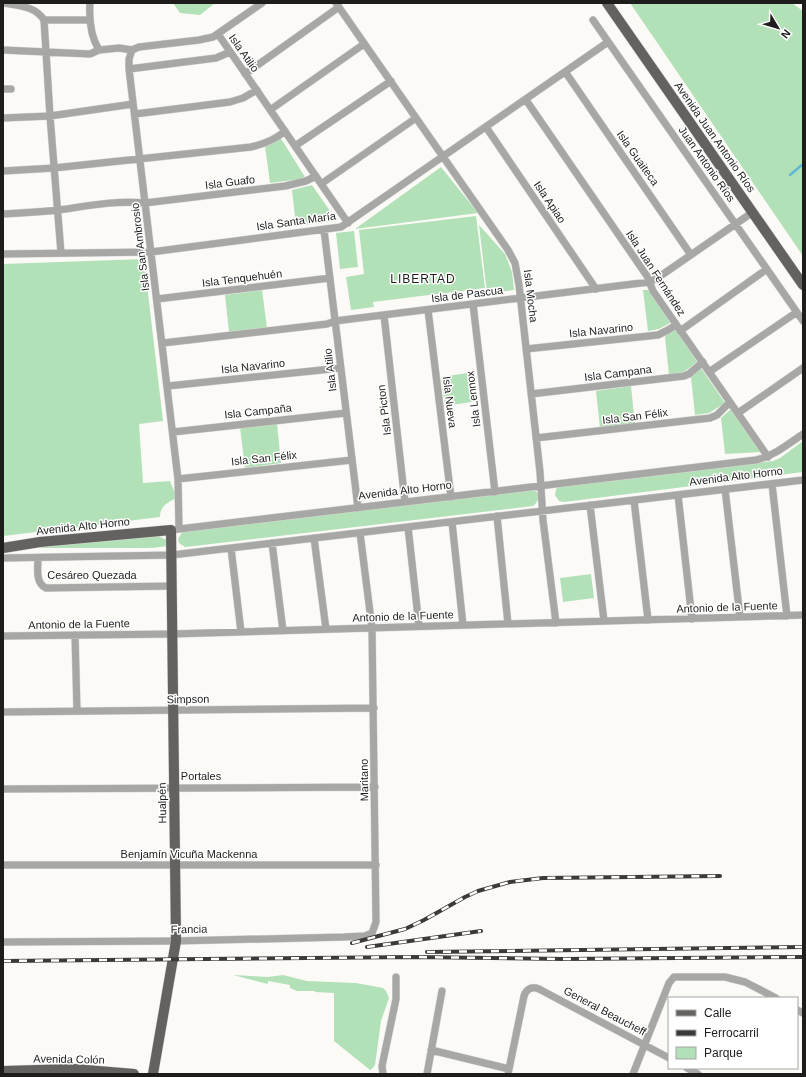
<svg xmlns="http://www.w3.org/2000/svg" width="806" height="1077" viewBox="0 0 806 1077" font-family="Arial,sans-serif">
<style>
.green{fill:#b2e1b7}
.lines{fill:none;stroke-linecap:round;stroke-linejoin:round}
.stream{stroke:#5fb7d3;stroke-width:2.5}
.minor-casing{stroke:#d8d7d4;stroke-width:8}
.primary-casing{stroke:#d8d7d4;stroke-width:11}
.minor{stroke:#a7a7a5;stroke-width:7}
.primary{stroke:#646260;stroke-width:10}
.rail-casing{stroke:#3b3a38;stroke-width:4}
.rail{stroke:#fff;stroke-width:2.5;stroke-dasharray:8;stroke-linecap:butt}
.labels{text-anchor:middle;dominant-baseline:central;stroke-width:3;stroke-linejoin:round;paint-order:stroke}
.street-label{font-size:11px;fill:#1e1d1c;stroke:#fff}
.neighbourhood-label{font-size:12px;letter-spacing:1px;fill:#1e1d1c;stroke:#fff}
</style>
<rect width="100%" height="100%" fill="#fcfaf7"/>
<path class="green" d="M173 3H215L200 15 180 13Z
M630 3H792L803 11V256Z
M280 137 305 177 301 179 270 183 265 146Z
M441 167 478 213 355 229Z
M312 185 337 221 296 226 292 190Z
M476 216 485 288 373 302 374 307 351 310 346 277 364 274 359 230Z
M479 225 505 254 512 272 514 290 487 293Z
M354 231 358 267 340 269 336 233Z
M144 259 163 421 139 424 143 483 170 481 177 498C168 502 160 506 160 517L3 536V264Z
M262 290 267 328 229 332 225 295Z
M643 290H650L670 323 659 329 648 331Z
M675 328 697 362 684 372 669 375 665 337 669 332Z
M701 368 725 403 709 413 695 415 691 377Z
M474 372 478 401 445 406 441 377Z
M631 386 635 425 600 428 596 391Z
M731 409 761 452 725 454 721 418Z
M277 424 281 463 245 468 240 428Z
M803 441V472L564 502 559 501 555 495 556 489 559 487 773 461 780 458Z
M530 490C541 490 541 500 533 506L194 546 185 547 179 543 178 539 182 532Z
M148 534C157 536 167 537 171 546 163 546 157 548 149 548 109 548 68 548 28 548Z
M591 574 594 598 563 602 560 578Z
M233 975 268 977 283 975 307 981 356 983 383 988 386 991 389 998 381 1021 375 1065 372 1069 370 1070 334 1041V993L315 992V991H297L290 988V985L268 981V984Z"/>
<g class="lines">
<path class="stream" d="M790 175 803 164"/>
<defs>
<path id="minor" d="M4 3C19 6 35 6 44 20L50 116 61 253
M90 3C89 18 91 37 99 50
M336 3 508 250 515 263 519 285 540 472 543 520 556 623
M44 20H90
M593 20 803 321
M218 34 348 223
M3 50 90 54 99 50 119 48 132 50
M129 69 216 58 230 52
M566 73 691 255
M245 74 339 7
M3 89H11
M526 100 647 276 653 291 768 457
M270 110 364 44
M135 114 230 102 243 98 257 90
M3 118 50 116 133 104
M486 127 596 289
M295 146 391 81
M3 171 54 168 251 147C264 144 275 140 285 131
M321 184 416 118
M3 214C22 213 40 212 59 210 87 206 116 200 145 203L285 186 306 181 316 176
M324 230 358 508
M3 254 151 252 341 227 608 42
M157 299 330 278
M473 304 495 492
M428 310 451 497
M384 315 405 502
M680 331 767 269
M163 343 327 324 335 321 649 282 656 279 753 212
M526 349 658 335 668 330 676 325
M709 372 797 312
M168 386 341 368
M531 394 684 376 689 374 703 362
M738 413 803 368
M173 432 346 413
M536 438 710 418 717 415 730 402
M178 479 352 460
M772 484 787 616
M725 489 740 617
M678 495 692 619
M634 500 648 620
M590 505 604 621
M497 516 508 624
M452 522 463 625
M408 527 419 626
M179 529 178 479 129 69V59L132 50 139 47 199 40 213 37 262 3
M171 530 756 460C774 456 788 444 803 434
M314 538 326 629
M272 543 283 631
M231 548 241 632
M3 558 172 555 803 480
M38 558C38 568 35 583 46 588L172 586
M75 635 77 711
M3 636 172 634 803 615
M3 712 374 708
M3 789 375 787
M3 865H376
M3 942 176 941 344 937 365 936 372 933 376 922 372 628 360 533
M797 1010 803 1013
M431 1050 509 1069
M687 1068 698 1074
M383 1074 382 1066 396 999V977
M427 1074 442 991
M508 1074 524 996C526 989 532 986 539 989L669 1058
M633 1074 669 983 674 977H725L745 982 776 998"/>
<path id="primary" d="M607 3 803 285
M3 548 40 542 171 530 176 941 153 1074
M3 1071 74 1069 134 1074"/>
</defs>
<use href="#minor" class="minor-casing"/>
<use href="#primary" class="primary-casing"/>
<use href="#minor" class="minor"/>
<use href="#primary" class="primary"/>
<defs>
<path id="rail" d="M352 943 405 929 424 920 465 897 478 891 510 882 543 878 720 876
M367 947 481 931
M427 952 803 947
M3 961 415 957 564 959 803 957"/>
</defs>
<use href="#rail" class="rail-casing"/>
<use href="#rail" class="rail"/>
</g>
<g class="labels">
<g class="street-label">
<text transform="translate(244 53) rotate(55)">Isla Atilio</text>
<text transform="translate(715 137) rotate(55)">Avenida Juan Antonio Ríos</text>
<text transform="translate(638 158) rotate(55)">Isla Guaiteca</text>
<text transform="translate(707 164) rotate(55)">Juan Antonio Ríos</text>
<text transform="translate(230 182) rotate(-7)">Isla Guafo</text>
<text transform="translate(550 202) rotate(56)">Isla Apiao</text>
<text transform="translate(296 221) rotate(-8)">Isla Santa María</text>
<text transform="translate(140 247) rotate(-97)">Isla San Ambrosio</text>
<text transform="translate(656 273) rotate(57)">Isla Juan Fernández</text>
<text transform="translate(242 278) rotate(-7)">Isla Tenquehuén</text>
<text transform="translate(467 294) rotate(-7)">Isla de Pascua</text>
<text transform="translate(531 296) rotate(83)">Isla Mocha</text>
<text transform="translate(601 330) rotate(-6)">Isla Navarino</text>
<text transform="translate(253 366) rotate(-6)">Isla Navarino</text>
<text transform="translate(330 370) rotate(-97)">Isla Atilio</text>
<text transform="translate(618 373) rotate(-7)">Isla Campana</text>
<text transform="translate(473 399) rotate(-97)">Isla Lennox</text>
<text transform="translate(450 402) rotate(83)">Isla Nueva</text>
<text transform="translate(384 410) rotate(-97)">Isla Picton</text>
<text transform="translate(258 411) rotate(-6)">Isla Campaña</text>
<text transform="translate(635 416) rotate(-7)">Isla San Félix</text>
<text transform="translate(264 458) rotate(-6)">Isla San Félix</text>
<text transform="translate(736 476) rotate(-7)">Avenida Alto Horno</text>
<text transform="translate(405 490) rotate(-7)">Avenida Alto Horno</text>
<text transform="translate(83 526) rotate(-6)">Avenida Alto Horno</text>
<text x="92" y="575">Cesáreo Quezada</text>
<text transform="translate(727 607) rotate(-2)">Antonio de la Fuente</text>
<text transform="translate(403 616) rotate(-2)">Antonio de la Fuente</text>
<text transform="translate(79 624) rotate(-1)">Antonio de la Fuente</text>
<text transform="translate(188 699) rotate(-1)">Simpson</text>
<text x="201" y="776">Portales</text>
<text transform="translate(364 780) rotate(-91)">Maritano</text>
<text transform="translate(162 803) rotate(-91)">Hualpén</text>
<text x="189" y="854">Benjamín Vicuña Mackenna</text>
<text transform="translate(189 929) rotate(-1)">Francia</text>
<text transform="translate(605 1011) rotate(28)">General Beaucheff</text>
<text transform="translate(69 1059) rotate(1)">Avenida Colón</text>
</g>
<g class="neighbourhood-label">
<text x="423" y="279">LIBERTAD</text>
</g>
</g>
<rect width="806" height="1077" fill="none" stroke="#1e1d1c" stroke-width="8"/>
<rect x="668" y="997" width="130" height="72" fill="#ffffff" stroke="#a5a5a4"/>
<rect x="676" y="1010" width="20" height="6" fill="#646260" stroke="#a5a5a4"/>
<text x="704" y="1017" font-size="12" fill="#1e1d1c">Calle</text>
<rect x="676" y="1030" width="20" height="6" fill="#3b3a38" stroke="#a5a5a4"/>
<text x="704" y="1037" font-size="12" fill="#1e1d1c">Ferrocarril</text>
<rect x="676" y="1047" width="20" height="12" fill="#b2e1b7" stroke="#a5a5a4"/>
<text x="704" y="1057" font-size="12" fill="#1e1d1c">Parque</text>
<g transform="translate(778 28) rotate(128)" stroke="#ffffff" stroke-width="3" paint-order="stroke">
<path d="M0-3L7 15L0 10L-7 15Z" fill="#1e1d1c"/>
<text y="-6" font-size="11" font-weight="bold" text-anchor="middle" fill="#1e1d1c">N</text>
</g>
</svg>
